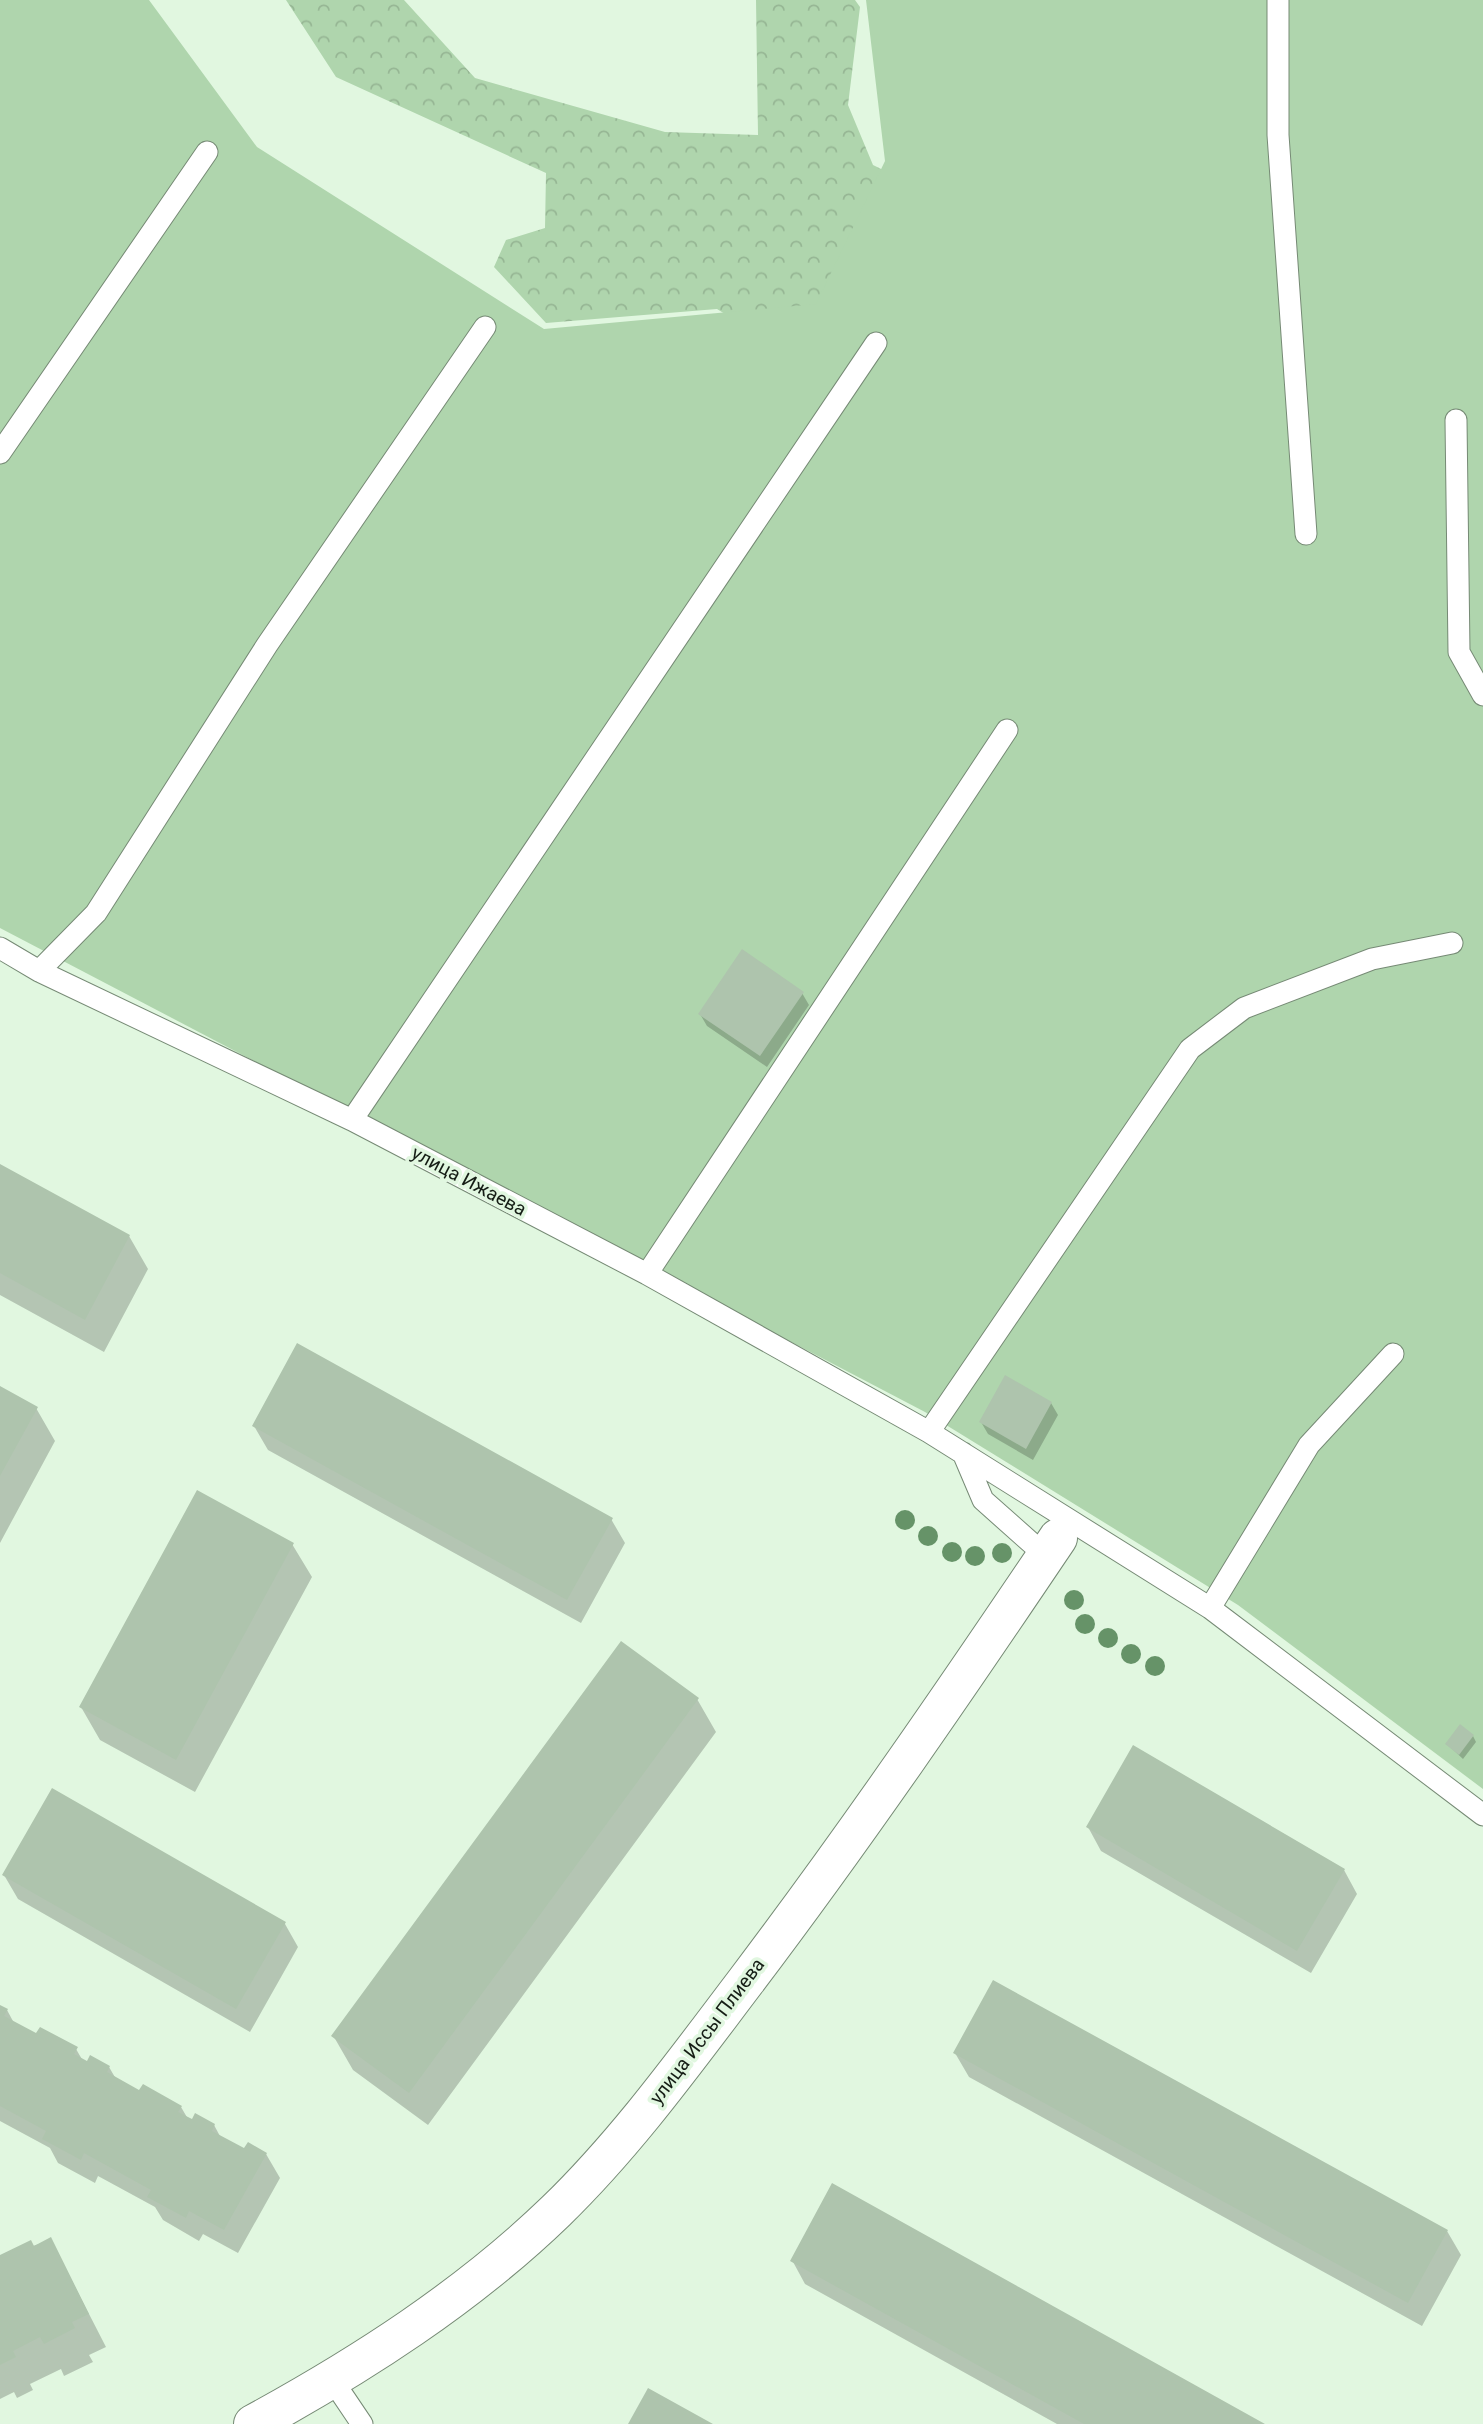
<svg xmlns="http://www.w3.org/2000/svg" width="1483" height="2424" viewBox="0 0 1483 2424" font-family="Roboto,sans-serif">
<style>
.forest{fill:url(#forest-crowns)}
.garden{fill:#afd5ad}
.shadow{fill:#0003}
.building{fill:#aec4ad}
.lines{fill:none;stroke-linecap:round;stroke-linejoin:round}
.service-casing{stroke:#768a75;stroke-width:23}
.minor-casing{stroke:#768a75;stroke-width:40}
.service{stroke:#fff;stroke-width:21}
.minor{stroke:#fff;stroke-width:38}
.tree{fill:#669368}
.labels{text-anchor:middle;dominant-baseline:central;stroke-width:7;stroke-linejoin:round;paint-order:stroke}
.street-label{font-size:19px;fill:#151d15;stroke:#e1f7e0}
</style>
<defs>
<pattern id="forest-crowns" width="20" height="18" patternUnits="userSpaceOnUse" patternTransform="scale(1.75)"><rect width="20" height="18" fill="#afd5ad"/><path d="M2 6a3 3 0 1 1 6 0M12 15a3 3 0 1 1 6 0" fill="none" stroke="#96b694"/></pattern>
</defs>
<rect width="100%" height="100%" fill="#e1f7e0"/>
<path class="forest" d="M286 0H404L475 78 665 132 758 135 756 0H855L860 7 848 105 873 165 922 189 840 385 717 309 546 323 494 267 506 240 545 228 546 173 336 77Z"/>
<path class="garden" d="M0 0H149L257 147 544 329 816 304 885 161 866 0H1483V1789L1238 1605 925 1412 0 928Z"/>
<path class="shadow" d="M802 993 809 1005 767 1067 707 1026 700 1014Z
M0 1166 129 1236 148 1269 104 1352 0 1295Z
M0 1388 36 1408 55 1441 0 1543Z
M1051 1403 1058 1415 1033 1460 988 1434 981 1422Z
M254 1426 611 1519 625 1543 581 1623 268 1450Z
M292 1544 312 1577 195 1792 100 1740 81 1707Z
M697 1699 716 1732 428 2125 353 2070 334 2037Z
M1473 1736 1476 1742 1463 1759 1447 1744Z
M1088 1827 1344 1870 1357 1894 1311 1973 1101 1851Z
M4 1875 285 1924 298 1947 250 2032 18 1899Z
M0 2007 7 2010 14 2023 37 2035 76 2049 83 2061 109 2067 116 2079 140 2093 181 2107 188 2119 214 2125 221 2138 245 2151 266 2154 280 2178 238 2253 203 2234 199 2241 163 2220 155 2207 98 2176 95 2183 58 2163 50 2148 0 2121Z
M955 2053 1447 2231 1461 2255 1422 2326 969 2077Z
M51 2240 106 2347 89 2355 93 2362 64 2376 61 2369 30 2384 33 2390 17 2398 14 2392 0 2399V2257Z
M792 2260 1262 2424H1057L805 2284Z"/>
<path class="building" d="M742 949 804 992 760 1056 698 1014Z
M0 1164 130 1235 85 1320 0 1273Z
M297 1343 613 1518 567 1600 252 1426Z
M1005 1375 1052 1402 1026 1449 979 1422Z
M0 1386 38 1407 0 1476Z
M197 1490 294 1543 176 1760 79 1707Z
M621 1641 699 1698 409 2093 331 2036Z
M1460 1724 1474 1735 1459 1755 1445 1744Z
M1133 1745 1345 1869 1297 1951 1086 1827Z
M52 1788 286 1922 236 2009 2 1875Z
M993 1980 1448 2230 1408 2303 953 2053Z
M0 2005 8 2009 4 2016 36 2033 40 2027 78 2047 74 2054 87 2061 90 2055 110 2066 107 2072 139 2090 143 2084 182 2106 178 2112 192 2119 195 2113 215 2124 212 2131 244 2148 248 2142 267 2153 224 2230 189 2211 186 2218 147 2197 151 2190 84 2153 81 2160 42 2139 46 2131 0 2106Z
M832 2183 1265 2424H1084L790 2261Z
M51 2237 89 2314 72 2322 75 2328 44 2344 40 2337 13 2351 16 2357 0 2365V2255L31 2240 34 2246Z
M648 2388 713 2424H628Z"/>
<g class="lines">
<defs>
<path id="service" d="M1278 0V135L1306 534
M1456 420 1459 652 1483 695
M0 453 207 152
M0 948 39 971 352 1120 647 1274 929 1432 1210 1608 1483 1815
M39 971 96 913 267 645 485 327
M352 1120 876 343
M647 1274 1007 730
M929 1432 1190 1049 1244 1008 1372 959 1452 943
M963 1453 983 1500 1046 1556
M1210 1608 1309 1445 1393 1354
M333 2381 362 2424"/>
<path id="minor" d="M253 2424C361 2365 467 2297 556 2211 627 2142 686 2060 746 1981 855 1837 957 1688 1058 1538"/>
</defs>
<use href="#service" class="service-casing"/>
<use href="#minor" class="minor-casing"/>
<use href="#service" class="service"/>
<use href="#minor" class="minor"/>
</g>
<g class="tree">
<circle cx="905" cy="1520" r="10"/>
<circle cx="928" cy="1536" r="10"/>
<circle cx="952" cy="1552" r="10"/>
<circle cx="1002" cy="1553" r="10"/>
<circle cx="975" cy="1556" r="10"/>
<circle cx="1074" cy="1600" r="10"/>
<circle cx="1085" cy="1624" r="10"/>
<circle cx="1108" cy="1638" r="10"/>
<circle cx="1131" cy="1654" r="10"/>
<circle cx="1155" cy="1666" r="10"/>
</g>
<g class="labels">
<g class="street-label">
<text transform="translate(469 1181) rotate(28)">улица Ижаева</text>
<text transform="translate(707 2031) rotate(-53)">улица Иссы Плиева</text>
</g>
</g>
</svg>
